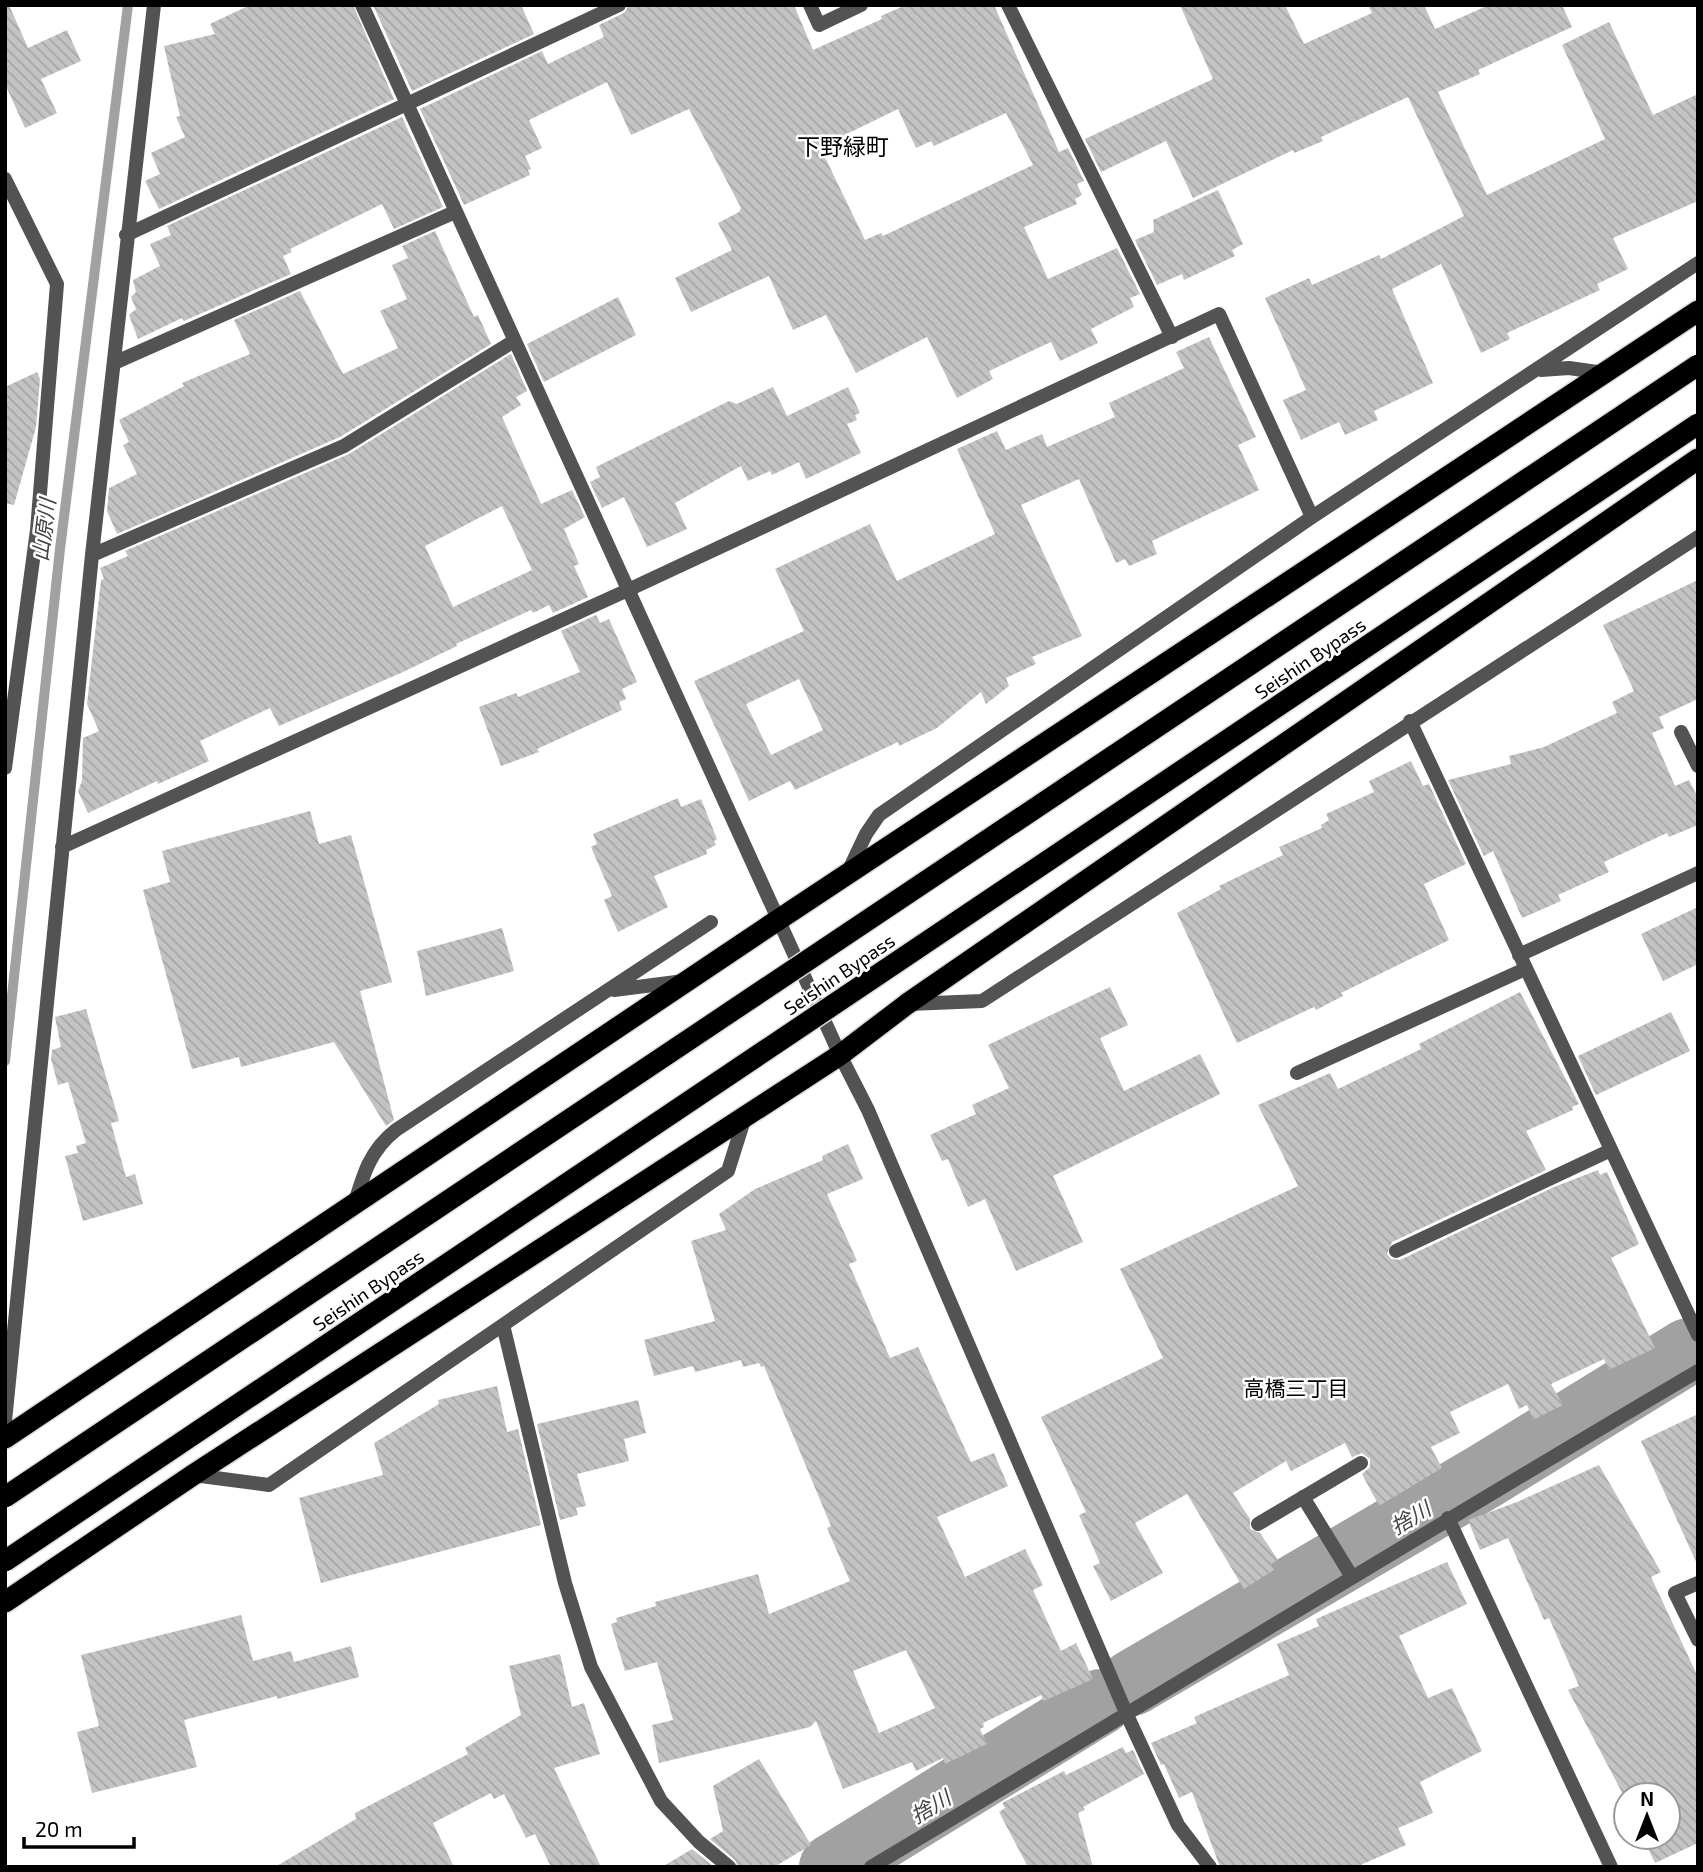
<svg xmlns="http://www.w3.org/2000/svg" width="1703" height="1872" viewBox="0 0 1703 1872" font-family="'Exo 2','Noto Sans JP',sans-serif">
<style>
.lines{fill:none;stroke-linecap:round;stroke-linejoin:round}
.stream{stroke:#a1a1a1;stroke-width:10}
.river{stroke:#a1a1a1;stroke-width:66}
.building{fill:url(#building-back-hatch);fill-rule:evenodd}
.highway-casing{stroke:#dbdbdb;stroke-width:24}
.street{stroke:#535353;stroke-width:14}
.highway{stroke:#000;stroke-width:21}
.highway-bridge-casing{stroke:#dbdbdb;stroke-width:24;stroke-linecap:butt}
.highway-bridge{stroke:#000;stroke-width:21}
.labels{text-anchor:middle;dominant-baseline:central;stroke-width:5;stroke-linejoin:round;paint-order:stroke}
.street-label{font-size:19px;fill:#000;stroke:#fff}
.water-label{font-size:21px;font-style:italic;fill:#424242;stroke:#fff}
.neighbourhood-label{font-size:21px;fill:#000;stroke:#fff}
.quarter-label{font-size:23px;fill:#000;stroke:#fff}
</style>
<defs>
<pattern id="building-back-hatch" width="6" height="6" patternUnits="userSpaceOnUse" patternTransform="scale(1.75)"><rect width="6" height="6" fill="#c3c3c3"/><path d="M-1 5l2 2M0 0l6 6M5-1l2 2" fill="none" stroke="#a6a6a6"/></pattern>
</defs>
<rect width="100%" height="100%" fill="#fff"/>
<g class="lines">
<path class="stream" d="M5 1061 60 549 128 5"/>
<path class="river" d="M1132 1683 1485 1476 1688 1351
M832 1867 1100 1702"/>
</g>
<path class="building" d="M5 5H9L28 48 67 30 81 61 41 79 57 113 25 128 5 84Z
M250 5H353L394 99 159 209 145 181 160 174 151 153 185 137 176 117 180 116 164 46 215 34 210 24Z
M373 5H521L534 34 412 91Z
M629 5H794L813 50 882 19 881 16 906 5H994L1059 152 1068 148 1084 181 1077 184 1082 195 1075 199 1077 204 1024 227 1048 279 1117 248 1140 294 1130 298 1134 307 1091 329 1098 343 1060 361 1051 342 989 371 993 379 957 398 927 337 856 373 826 315 793 330 769 276 691 312 675 278 732 250 718 223 739 212 741 208 689 109 631 135 607 82 529 120 542 148 525 156 531 169 528 170 530 175 464 205 420 109 542 51 548 64 604 37 599 25 624 13ZM898 109 916 148 931 141 934 146 1006 113 1033 165 883 236 881 233 865 240 820 147Z
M1180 5H1285L1304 44 1372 13 1368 5H1424L1435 29 1489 5H1562L1572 27 1478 70 1480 74 1438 92 1487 195 1605 139 1562 45 1609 22 1653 115 1698 94V201L1613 238 1628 269 1597 284 1600 290 1507 333 1510 339 1481 353 1441 264 1392 289 1433 383 1374 411 1378 420 1345 435 1339 422 1301 440 1283 400 1306 390 1265 298 1309 278 1312 285 1379 255 1381 259 1464 216 1408 97 1321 137 1323 141 1294 153 1293 150 1193 198 1166 141 1101 172 1085 139 1213 79Z
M402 117 443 207 394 229 382 204 290 249 292 252 283 256 291 274 184 321 182 318 138 339 129 315 136 309 131 297 136 292 133 280 160 266 150 244 171 235 167 226Z
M1218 190 1243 244 1232 250 1235 256 1184 280 1182 274 1157 285 1135 240 1154 232 1153 220Z
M435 231 474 317 478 315 491 344 340 437 117 534 107 511 109 488 137 474 123 445 129 442 119 420 184 386 182 383 250 354 234 320 300 291 343 374 398 348 380 311 407 299 392 265 408 258 402 246Z
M618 297 636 335 544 382 527 344Z
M1209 337 1256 437 1238 445 1259 490 1152 541 1157 554 1129 566 1125 559 1116 563 1079 479 1021 505 1082 636 1032 657 1036 664 1006 678 1009 686 986 704 981 692 937 728 899 746 898 742 795 790 790 781 749 801 694 681 804 631 775 569 870 524 897 581 995 534 957 449 997 431 1006 450 1042 434 1047 447 1115 417 1109 403 1184 368 1176 352ZM799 679 823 730 771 755 746 704Z
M511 354 527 391 516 397 521 405 502 417 541 504 572 490 585 517 564 529 579 564 574 566 588 597 553 613 549 605 533 613 531 610 456 644 457 646 403 672 279 726 270 708 200 741 209 761 158 784 157 781 88 813 78 791 82 781 83 738 99 731 87 704 101 580 104 579 100 568 128 556 125 551 349 454ZM502 506 532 570 453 607 425 546Z
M37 372 40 379 36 427 14 505 5 503V387Z
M773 387 787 416 848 387 860 413 855 415 857 420 847 424 861 453 806 479 799 462 772 475 770 471 748 481 741 466 675 503 687 529 647 547 624 497 602 508 590 482 600 477 596 467 729 401 737 404Z
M1698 580V699L1659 717 1664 728 1652 733 1675 786 1689 780 1698 798V825L1669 837 1667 833 1604 862 1609 872 1558 895 1561 901 1522 918 1493 851 1484 856 1448 780 1511 764 1509 756 1544 747 1617 713 1612 702 1634 691 1603 625Z
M596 615 600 623 609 619 637 682 622 689 626 699 619 702 622 710 537 749 539 752 501 766 479 707 516 693 518 697 580 672 561 631Z
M1411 761 1423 786 1429 784 1466 864 1424 884 1449 940 1341 993 1343 996 1316 1010 1314 1007 1237 1043 1177 913 1221 889 1219 886 1283 855 1279 847 1322 828 1321 825 1329 820 1326 814 1374 792 1369 781Z
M678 798 681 807 701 799 717 839 714 841 716 845 706 850 707 854 654 876 668 907 618 932 604 900 612 896 591 847 597 844 593 834Z
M310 811 319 844 351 835 392 982 360 991 394 1120 386 1126 334 1042 241 1067 239 1057 192 1069 143 890 170 882 162 851Z
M1698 907V964L1663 981 1641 934Z
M502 928 514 971 426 996 417 951Z
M1110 987 1128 1025 1100 1038 1124 1091 1200 1054 1220 1094 1053 1176 1083 1242 1016 1271 985 1199 968 1207 948 1159 942 1161 930 1135 976 1114 972 1105 1009 1088 988 1045Z
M1520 992 1579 1104 1572 1107 1573 1110 1526 1131 1546 1170 1392 1242 1387 1254 1391 1259 1400 1260 1554 1187 1598 1170 1600 1175 1607 1172 1639 1244 1611 1258 1655 1348 1609 1370 1604 1359 1551 1384 1563 1405 1533 1420 1527 1405 1519 1409 1508 1384 1450 1412 1460 1433 1431 1447 1442 1468 1379 1506 1362 1474 1370 1467V1459L1362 1453 1352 1457 1345 1443 1291 1471 1286 1461 1233 1493 1250 1519V1529L1260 1533 1278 1560 1271 1564 1274 1570 1244 1589 1187 1494 1135 1523 1163 1573 1111 1601 1093 1566 1100 1563 1079 1515 1086 1512 1041 1417 1163 1358 1120 1269 1298 1186 1258 1105 1330 1073 1338 1089 1421 1049 1419 1044Z
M86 1009 119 1121 111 1123 126 1177 135 1174 143 1204 83 1221 65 1156 78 1153 76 1146 86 1143 68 1082 58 1085 51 1059 52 1050 61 1047 55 1017Z
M1671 1012 1690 1051 1596 1095 1578 1056Z
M848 1144 863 1179 827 1194 857 1261 849 1264 890 1358 918 1347 971 1462 994 1453 1008 1486 937 1517 965 1577 1025 1549 1043 1585 1033 1590 1061 1651 1076 1643 1093 1679 1044 1701 1041 1695 983 1723 984 1727 980 1729 987 1744 945 1764 943 1758 916 1771 912 1762 843 1789 816 1721 810 1727 659 1763 652 1725 673 1720 657 1662 625 1671 611 1624 617 1622 616 1618 656 1606 655 1602 758 1574 769 1614 850 1581 827 1528 831 1526 764 1366 761 1367 759 1363 743 1367 741 1360 695 1372 693 1366 654 1376 644 1340 715 1321 691 1241 726 1230 719 1214 755 1189 823 1160 822 1156ZM906 1650 935 1708 879 1733 853 1671Z
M497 1386 507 1432 518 1429 541 1525 321 1583 299 1498 383 1475 374 1443 439 1404 438 1400Z
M638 1400 646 1433 624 1439 629 1461 577 1474 586 1506 576 1508 578 1515 560 1520 537 1424Z
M1698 1414V1566L1641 1441Z
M1599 1465 1661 1572 1651 1577 1698 1677V1843L1655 1863 1643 1838 1668 1837V1795H1626V1800L1568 1690 1579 1686 1549 1618 1544 1620 1508 1538 1480 1550 1468 1520 1517 1502Z
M1447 1562 1467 1604 1399 1636 1428 1698 1452 1688 1482 1751 1420 1782 1433 1813 1398 1828 1406 1845 1356 1867H1220L1192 1792 1179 1798 1164 1764 1161 1765 1151 1743 1197 1723 1194 1717 1289 1675 1277 1644 1319 1626 1316 1619Z
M241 1615 253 1661 291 1651 294 1662 351 1646 359 1677 277 1699V1696L184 1720 197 1767 92 1793 77 1732 99 1726 81 1655Z
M560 1654 572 1707 584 1703 600 1754 554 1768 601 1867H551L535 1834 526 1838 504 1794 494 1799 491 1793 433 1823 454 1867H275L356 1819 355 1813 468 1754 465 1748 521 1715 509 1666Z
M1123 1747 1126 1753 1133 1750 1144 1774 1083 1807 1085 1810 1078 1813 1093 1867H1028L999 1812 1005 1808 1002 1803 1064 1771 1066 1775Z
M759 1759 811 1845 774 1867H738L735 1860 710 1839 723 1831 713 1786Z
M692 1849 714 1867H662Z"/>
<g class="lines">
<defs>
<path id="highway" d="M5 1438 778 920 1698 311
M5 1602 193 1475 840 1055 907 1004 1698 459"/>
</defs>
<use href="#highway" class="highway-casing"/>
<path class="street" d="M362 5 840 1055 868 1110 1127 1715 1178 1825 1210 1867
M810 5 819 25 861 5
M1008 5 1172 337
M5 179 57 284 37 530 5 768
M126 235 619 5
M114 363 455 212
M1541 370 1569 368 1604 373
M92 555 344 446 514 341
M1410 721 1698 1335
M1681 732 1698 766
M62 847 628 590 1219 314 1312 517
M848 872 866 834 879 815 1312 517 1698 263
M1519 955 1698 873
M614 990 684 981
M909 1004 982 1001 1698 537
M1297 1073 1525 969
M354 1206C363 1175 370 1150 396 1130L711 922
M1396 1251 1611 1150
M503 1325 565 1583 591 1667 661 1801 699 1842 729 1867
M5 1421 92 555 154 5
M193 1475 269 1485 728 1171 745 1117
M1303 1497 1352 1577
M1448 1518 1611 1867
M1258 1524 1361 1463
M1698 1583 1675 1593 1698 1640
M871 1867C1147 1703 1421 1534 1698 1371"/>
<use href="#highway" class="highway"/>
<defs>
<path id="highway-bridge" d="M5 1497 1698 365
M5 1561 1698 424"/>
</defs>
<use href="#highway-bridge" class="highway-bridge-casing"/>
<use href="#highway-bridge" class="highway-bridge"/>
</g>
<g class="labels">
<g class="street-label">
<text transform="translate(1310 658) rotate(-34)">Seishin Bypass</text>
<text transform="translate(839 974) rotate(-34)">Seishin Bypass</text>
<text transform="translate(368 1290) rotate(-34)">Seishin Bypass</text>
</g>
<g class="water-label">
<text transform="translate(43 530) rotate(-83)">山原川</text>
<text transform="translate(1410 1517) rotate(-31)">捨川</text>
<text transform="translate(930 1806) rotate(-31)">捨川</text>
</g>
<g class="neighbourhood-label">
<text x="1296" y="1387">高橋三丁目</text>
</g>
<g class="quarter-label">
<text x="843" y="146">下野緑町</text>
</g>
</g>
<rect width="1703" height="1872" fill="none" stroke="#000000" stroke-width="14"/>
<g transform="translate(1647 1816)"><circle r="33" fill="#ffffff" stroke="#999999" stroke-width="2"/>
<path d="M0-5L12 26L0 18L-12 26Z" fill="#000000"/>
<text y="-10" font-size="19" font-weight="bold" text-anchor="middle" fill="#000000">N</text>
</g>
<path d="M24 1837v10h110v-10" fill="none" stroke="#000000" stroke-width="3.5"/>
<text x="35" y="1837" font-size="21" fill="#000000" stroke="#ffffff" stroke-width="5" paint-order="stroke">20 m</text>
</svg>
